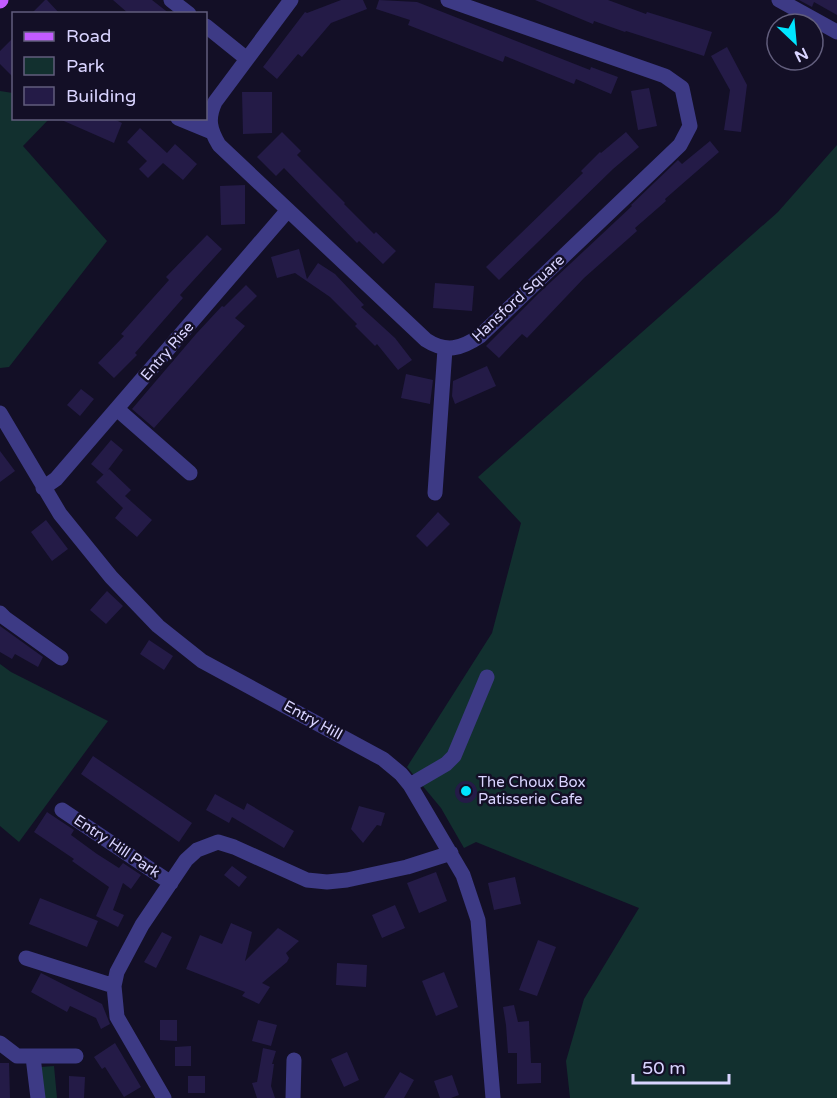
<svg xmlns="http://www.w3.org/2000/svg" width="837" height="1098" viewBox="0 0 837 1098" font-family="'Varela Round',sans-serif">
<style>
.green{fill:#12302f}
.building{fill:#241b47}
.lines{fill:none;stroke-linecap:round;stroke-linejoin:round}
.minor{stroke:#3d3a85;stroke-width:15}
.major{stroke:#c25bff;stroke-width:15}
.poi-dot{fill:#00e5ff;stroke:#130f26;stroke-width:2}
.labels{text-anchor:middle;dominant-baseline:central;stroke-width:5;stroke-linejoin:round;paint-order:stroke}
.street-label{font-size:15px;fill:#d9d4ff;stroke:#130f26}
.poi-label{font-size:15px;fill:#d9d4ff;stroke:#130f26;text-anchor:start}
</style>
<rect width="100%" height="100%" fill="#130f26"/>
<path class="green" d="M0 91 13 93 14 118 49 119 23 146 107 241 9 367 0 368Z
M837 145V1098H570L566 1061 584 999 639 908 476 842 464 848 441 808 407 767 492 633 521 523 478 477 778 212Z
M0 664 11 672 108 721 19 842 0 826Z
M54 1066 57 1098H44L41 1067Z"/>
<path class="building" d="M45 0H47L60 14H31Z
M113 0H152L170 14H129Z
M341 0H363L367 9 331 23 302 57 298 54 277 79 263 67 305 12 307 13Z
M379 0 417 2 590 70 591 67 618 77 611 94 576 79 574 84 505 56 503 62 408 25 410 20 376 9Z
M535 0H608L646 14 647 12 712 32 704 56 626 31 625 32 594 21 593 24Z
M799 0H837V15L814 2 812 7Z
M14 37V78L0 64V51Z
M727 47 747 85 741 132 724 130 730 90 711 56Z
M649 88 657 126 638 130 631 91Z
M242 92H272V133L243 134Z
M57 118H112L122 123 114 143Z
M140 128 167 153 175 144 197 164 183 180 163 163 148 178 139 169 147 161 127 142Z
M282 132 301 151 297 155 345 203 344 204 374 234 376 232 396 251 383 264 359 241 357 243 284 168 276 176 257 157Z
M626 132 639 147 613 169 499 280 486 267 583 173 581 171 600 152 601 153Z
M710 141 719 152 681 185 665 199 666 201 635 228 637 231 584 278 527 338 522 334 499 358 486 346 538 294 632 206 631 205 678 160 682 164Z
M245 185V224L221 225 220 186Z
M207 235 222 249 180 295 183 298 135 353 137 355 114 378 98 363 124 336 121 334 169 280 166 277Z
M299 249 307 279 318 263 335 274 364 305 361 307 395 338 412 360 398 370 377 344 375 346 355 326 357 324 330 297 295 273 277 278 271 257Z
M435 283 474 286 472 311 433 308Z
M246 285 257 296 235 318 245 326 154 428 132 409 196 334 222 306 224 307Z
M487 366 496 386 455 404 452 396 453 381Z
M406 374 433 380 430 404 401 398Z
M81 389 94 399 80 416 67 405Z
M111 440 123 450 104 475 91 464Z
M0 451 15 471 0 482Z
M109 469 131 490 125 496 152 520 137 537 115 518 123 508 96 482Z
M438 512 450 524 427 547 416 536Z
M46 520 68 549 52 561 31 532Z
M107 591 123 606 106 624 90 610Z
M0 626 43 657 38 667 15 654 12 659 0 652Z
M149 640 173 656 164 670 140 654Z
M93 756 192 823 179 842 81 774Z
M455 792a11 11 0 1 1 22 0a11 11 0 1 1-22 0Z
M215 794 244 810 247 803 294 831 284 848 232 817 229 823 206 810Z
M359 806 385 813 381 826 377 825 363 843 351 829Z
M47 812 74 830 71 835 97 854 119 868 123 863 141 875 131 889 123 883 113 910 124 915 118 927 96 916 109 887 72 861 74 859 34 832Z
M232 866 247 877 239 887 224 875Z
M436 872 447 901 419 913 407 883Z
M515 877 521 904 494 910 488 883Z
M40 898 98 921 87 947 29 924Z
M395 905 405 928 382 938 372 915Z
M231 923 252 932 245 961 278 928 299 941 286 953 289 958 287 962 262 983 270 987 259 1004 242 996 245 992 186 969 200 935 222 944Z
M162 932 172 937 156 968 144 962Z
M538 940 556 947 537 996 519 990Z
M337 963 367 965 366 987 336 985Z
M444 972 458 1007 436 1016 422 981Z
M41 973 102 1004 110 1024 101 1029 96 1018 70 1006 67 1012 31 992Z
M514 1005 518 1022 529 1021 531 1063H541V1083L517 1084V1053H508L506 1025 503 1007Z
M160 1020H177V1041L160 1040Z
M258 1020 277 1025 271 1046 252 1041Z
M115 1043 141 1087 124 1097 105 1067 102 1069 94 1057Z
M191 1046V1066H175V1047Z
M263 1048 276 1051 272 1064H274L271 1086 275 1098H257L252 1083 257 1082Z
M347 1052 359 1080 344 1087 331 1059Z
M0 1063H9L10 1098H0Z
M400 1072 414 1080 404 1098H384Z
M452 1075 459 1095 451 1098H440L434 1081Z
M69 1076 85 1077 84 1098H69Z
M188 1076H205V1093H188Z"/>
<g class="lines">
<path class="minor" d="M171 0 189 14
M291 0 215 102C207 119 210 130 219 145L426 340C446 353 461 349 480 336L680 145 690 126 682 88 665 76 448 0
M779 0 837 32
M206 26 247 59
M178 118 212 132
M117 409 190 473
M0 413 60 514 111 577 158 626 202 661 383 759 401 774 410 785 463 875 478 920 493 1098
M43 488 56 479 288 210
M435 493 445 349
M0 613 5 618 61 658
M410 785 446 764 454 756 487 677
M62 810 171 883
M26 958 114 986
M0 1043 17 1056H76
M33 1057 38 1098
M164 1098 117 1017 114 986 117 972 142 925 186 860 197 850 218 842 234 847 307 880 327 882 347 880 407 867 451 853
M293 1098 294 1060"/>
<path class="major" d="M0 1 1 0"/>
</g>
<circle class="poi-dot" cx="466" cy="791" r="6"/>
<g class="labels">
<g class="street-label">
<text transform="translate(518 298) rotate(-43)">Hansford Square</text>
<text transform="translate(167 351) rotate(-49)">Entry Rise</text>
<text transform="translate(313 720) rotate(29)">Entry Hill</text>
<text transform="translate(117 846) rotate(34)">Entry Hill Park</text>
</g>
<g class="poi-label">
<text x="478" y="782">The Choux Box<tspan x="478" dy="17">Patisserie Cafe</tspan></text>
</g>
</g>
<rect x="12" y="12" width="195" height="108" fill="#130f26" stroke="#625e7d" stroke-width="1.5"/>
<rect x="24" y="32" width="30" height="9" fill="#c25bff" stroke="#625e7d" stroke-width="1.5"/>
<text x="66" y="42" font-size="18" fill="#d9d4ff">Road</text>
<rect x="24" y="57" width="30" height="18" fill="#12302f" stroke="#625e7d" stroke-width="1.5"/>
<text x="66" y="72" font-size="18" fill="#d9d4ff">Park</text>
<rect x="24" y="87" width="30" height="18" fill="#241b47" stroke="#625e7d" stroke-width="1.5"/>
<text x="66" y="102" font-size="18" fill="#d9d4ff">Building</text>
<g transform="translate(795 42) rotate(154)"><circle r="28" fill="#130f26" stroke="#625e7d" stroke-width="1.5"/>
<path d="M0-4.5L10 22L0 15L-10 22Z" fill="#00e5ff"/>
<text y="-9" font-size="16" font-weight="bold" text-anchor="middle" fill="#d9d4ff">N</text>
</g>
<path d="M633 1074v9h96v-9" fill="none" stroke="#d9d4ff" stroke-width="3"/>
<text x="642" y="1074" font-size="18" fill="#d9d4ff" stroke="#130f26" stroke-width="4.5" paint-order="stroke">50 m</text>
</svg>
